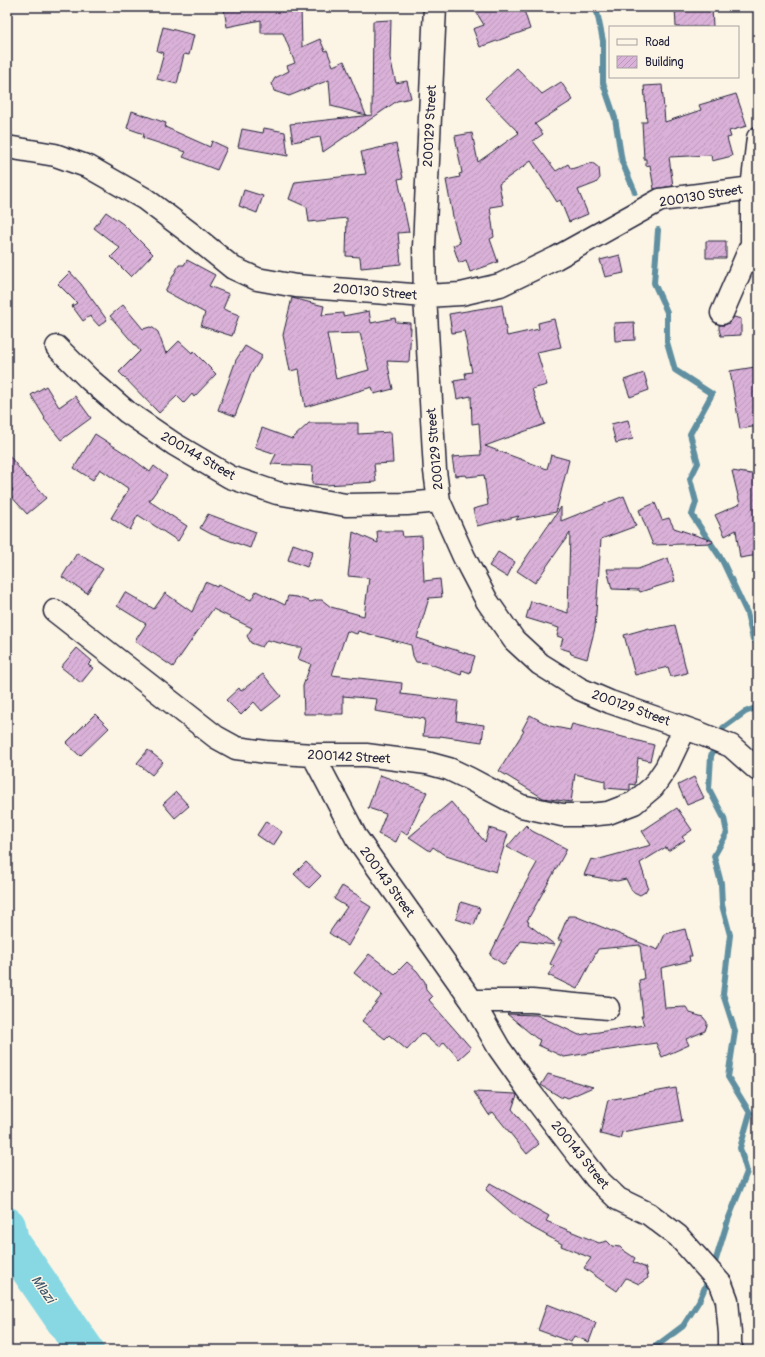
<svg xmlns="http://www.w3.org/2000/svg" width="765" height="1357" viewBox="0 0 765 1357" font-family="Pangolin,sans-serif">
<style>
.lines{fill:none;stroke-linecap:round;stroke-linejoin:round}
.stream{stroke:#5f8fa0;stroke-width:6}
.river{stroke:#88d8e4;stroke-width:38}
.building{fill:url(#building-hatch);stroke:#22223b;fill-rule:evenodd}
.minor-casing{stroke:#22223b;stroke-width:25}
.minor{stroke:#fcf5e5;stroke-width:22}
.labels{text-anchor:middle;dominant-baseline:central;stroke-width:3;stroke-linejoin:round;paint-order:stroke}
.street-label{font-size:13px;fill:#22223b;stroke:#fcf5e5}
.water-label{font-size:14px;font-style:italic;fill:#41596e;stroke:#fcf5e5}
</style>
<defs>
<pattern id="building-hatch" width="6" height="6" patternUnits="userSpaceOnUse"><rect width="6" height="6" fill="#dab1d8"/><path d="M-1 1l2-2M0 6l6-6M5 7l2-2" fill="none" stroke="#bb98ba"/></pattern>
</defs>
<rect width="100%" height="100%" fill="#fcf5e5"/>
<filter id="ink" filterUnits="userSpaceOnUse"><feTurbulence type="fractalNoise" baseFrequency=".025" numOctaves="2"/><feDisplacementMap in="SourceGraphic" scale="8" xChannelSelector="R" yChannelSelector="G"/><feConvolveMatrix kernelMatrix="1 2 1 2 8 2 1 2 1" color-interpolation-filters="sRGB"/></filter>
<g filter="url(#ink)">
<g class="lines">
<path class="stream" d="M596 7 603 41V83L615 118 622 162 635 192
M658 230 654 283 667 312V342L675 370 712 394 690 434 698 463 690 479 696 502 692 515 722 560 747 613 753 639 758 644
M713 1269 728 1220 747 1172 740 1148 750 1113 728 1077 735 1031 723 994 730 935 722 905 721 883 714 856 727 833 724 818 709 789 711 756 723 728 745 712 758 707
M651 1350 683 1326 699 1301 709 1278"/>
<path class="river" d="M7 1226 10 1241 85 1350"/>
</g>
<path class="building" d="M236 7H301L302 47 320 39 325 51 327 50 333 66 344 61 366 115 331 106 329 80 289 96 274 91 272 83 275 78 289 71 287 66 295 63 283 33H261V20L227 27 224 9Z
M473 7H523L530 29 480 47 473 29 484 25Z
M675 7H712L713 27H676Z
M391 20 390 58 396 83 407 81 411 98 397 101 323 152 320 137 293 142 290 124 372 115 373 21Z
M163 27 194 35 189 55 184 54 177 84 157 79 164 53 157 51Z
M517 68 542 94 561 82 573 100 535 124 543 134 533 141 556 171 568 164 571 169 591 163 594 164 599 168 600 178 596 183 578 190 588 214 569 222 560 200 557 202 531 161 499 184 503 205 490 207 494 237 490 239 498 262 470 272 466 260 459 263 453 245 460 243 454 222 446 180 460 177 459 174 462 173 455 136 472 133 478 162 519 133 485 98Z
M662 85 665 122 701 110 699 105 736 94 747 126 729 131 731 137 727 138 732 156 712 161 711 155 669 157 673 186 654 189 650 165 646 166V159H644L642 122H647L644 86Z
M132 111 166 123 165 127 210 147 212 141 227 148 217 170 183 157 186 152 143 138 144 134 127 128Z
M264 128 285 132 288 156 238 147 242 129 263 133Z
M396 144 403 178 398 179 409 232 398 233 401 264 361 268 360 257 346 256 347 218 309 222 307 207 289 199 295 182 366 174 361 152Z
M244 190 263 196 257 213 239 206Z
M106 212 123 224 153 254 131 277 111 257 120 248 94 228Z
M706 241H726V258H706Z
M620 255 624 273 605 277 600 260Z
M187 260 215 275 209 286 229 294 223 309 239 315 232 336 201 326 205 313 165 291 179 265H184Z
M70 272 81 284 107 320 99 326 90 316 83 321 72 306 77 303 58 284Z
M292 298 324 306 322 315 343 313V316L369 311 371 323 395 318 396 322 410 323V328H411L409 362 387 361 393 389 374 394 372 387 305 407 299 369 290 371 283 335ZM360 333 369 370 336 379 327 334Z
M123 305 143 329 150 327 153 328 158 332 166 354 179 341 192 353 193 351 216 374 194 397 192 394 184 403 177 396 159 413 119 372 140 351 110 316Z
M502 305 507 336 539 329 538 323 554 319 561 347 537 352 547 385 532 389 545 424 485 446 547 469 551 455 569 460 556 512 516 520 519 516 477 526 473 509 488 505 484 475 467 477 466 475 455 476 452 457 481 455 479 423 472 424 471 396 457 399 454 381 466 379 465 373 472 372 464 331 452 333 449 314Z
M734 317 741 319V335L721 336 719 329V325H724L729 323Z
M634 322 635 340 615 341 614 323Z
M245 346 262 356 251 374 235 416 218 410 236 360Z
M755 367 758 383V426L740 429 730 371Z
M644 373 649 390 630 397 624 380Z
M46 386 59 407 75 396 91 418 61 440 44 419 45 418 31 395Z
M628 420 633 439 616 443 611 424Z
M309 423H358V434L391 432 393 463 374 464 376 482 326 485 312 484 313 466 271 464 276 454 255 447 262 428 292 439Z
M95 434 129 456 150 472 154 466 167 476 149 501 187 526 178 541 138 515 130 530 111 518 129 489 100 469 93 480 74 468Z
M7 453 27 478 28 477 46 498 27 514 9 494 13 490 7 482Z
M732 471 758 475V555L740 558 736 530 725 536 715 515 740 504Z
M624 496 636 526 601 539 595 628 587 659 571 654 570 651 560 648 563 638 557 636 559 628 526 618 531 601 568 613 570 533 535 583 517 571 561 507V521Z
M655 503 662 520 669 518 674 528 713 541 712 543 653 545 639 510Z
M208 514 256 532 250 548 211 534 200 528Z
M377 531H402L403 537 422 536 424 581 440 579 442 597 429 598 417 638 475 656 470 673 462 670 461 675 427 663 416 662 413 656 411 645 358 631 357 634 347 631 332 675 402 683 401 694 458 701 456 721 484 725 482 742 440 736V737L423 736 425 719 375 711 377 699 343 696V714H304L303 686 311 664 298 659 302 647H296L267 640 262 647 251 643 247 636 252 628 213 609 173 667 135 641 146 624 117 606 125 592 154 609 165 593 192 612 205 582 217 587 218 585 251 600 256 591 285 605 288 596 297 597 311 602 317 600H322L331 607 364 616 369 578 348 576 353 532 378 543Z
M293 544 313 551 307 567 288 560Z
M498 552 515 562 507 577 489 566Z
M77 553 103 569 87 593 62 577Z
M668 558 675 581 640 592 639 590 612 589 607 569H638Z
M675 625 687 673 671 677 668 667 635 675 624 635 649 628 650 630Z
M77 648 92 661 88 665 93 668 81 683 61 667Z
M263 674 281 696 262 711 254 702 241 715 226 700 239 688 241 691Z
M95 714 109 728 80 756 66 743Z
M530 715 550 726 570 730 572 724 654 745 650 761 638 758 635 785 630 784V790L605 788V781L575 774 571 802 543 798 499 771 524 731 522 730Z
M148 750 163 762 152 775 137 763Z
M380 775 427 792 407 835 401 831 396 842 378 834 386 814 368 808Z
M694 777 704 798 687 805 678 785Z
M176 792 189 806 175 818 163 804Z
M451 802 485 842 489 828 508 834 496 872 446 856 433 847 430 851 409 837Z
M677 808 692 830 682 837 685 840 668 851 666 847 640 863 648 887 645 892 640 895 632 891 626 879 617 881 584 875 591 859 596 860 651 845 642 831Z
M266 821 282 832 273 846 257 835Z
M526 825 532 831 567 849 527 921 529 922 528 924 555 945 521 941 504 965 490 955 520 893 537 863 507 847Z
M306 862 321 876 309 888 294 874Z
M342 886 362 898 360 900 371 907 348 946 329 933 347 907 334 899Z
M461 902 480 908 474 925 456 919Z
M568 916H575L658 950 665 934 685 929 692 956H689L690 961 661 968 665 1008 686 1007 690 1013 703 1017 707 1022V1025L705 1031 686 1039 689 1045 662 1057 656 1043 564 1057 538 1045 540 1040 536 1038 507 1014 537 1015 579 1035 644 1025 641 1016H643L639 980 644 979 640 945 598 949 577 989 548 975 554 966 550 964 562 940H558Z
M369 954 395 974 407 962 417 971 425 982 426 990 432 997 429 1000 471 1048 459 1059 444 1042 439 1048 422 1033 407 1050 389 1035 385 1039 362 1021 382 995 354 973Z
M548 1074 593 1087 568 1098 563 1096 562 1098 541 1085Z
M676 1088 682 1121 622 1132 620 1139 600 1134 608 1100Z
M474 1092 516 1094 517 1095 512 1109 539 1144 527 1154 493 1112 489 1115Z
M490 1183 549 1216 546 1221 599 1243 607 1241 612 1246 620 1247 623 1250 635 1258 633 1262 646 1268 648 1278 639 1284 626 1278 617 1291 584 1268 591 1258 561 1246 562 1244 524 1223 486 1190Z
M547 1304 596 1323 589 1342 574 1336 571 1342 538 1330Z"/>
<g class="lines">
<defs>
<path id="minor" d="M435 7 424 247 425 296 435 471 439 501 464 557 487 601 514 640 540 664 580 689 610 702 699 733 731 746 758 770
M7 147 55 155 89 167 145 199 190 233 233 268 257 279 296 286 425 296 461 294 500 285 556 258 660 200 752 188 758 189
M722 313 752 244V188L758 138
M57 347 89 379 127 412 174 444 230 477 277 493 346 505 407 504 439 501
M55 611 216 737 236 748 266 752 313 755H366L427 763 449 769 470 779 521 806 562 815H588L608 813 634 803 653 787 666 768 685 728
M313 755 356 837 472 1001 499 1048 530 1092 575 1151 596 1178 618 1199 649 1214 678 1236 721 1284 727 1300 730 1334V1345L732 1350
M472 1001H532L608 1008"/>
</defs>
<use href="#minor" class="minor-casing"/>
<use href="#minor" class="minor"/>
</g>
</g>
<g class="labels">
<g class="street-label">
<text transform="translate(430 126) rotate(-87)">200129 Street</text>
<text transform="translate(701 196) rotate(-9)">200130 Street</text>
<text transform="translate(375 292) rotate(5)">200130 Street</text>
<text transform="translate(435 449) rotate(-95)">200129 Street</text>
<text transform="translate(198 456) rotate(30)">200144 Street</text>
<text transform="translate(631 708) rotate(20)">200129 Street</text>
<text transform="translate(349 757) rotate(3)">200142 Street</text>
<text transform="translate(387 882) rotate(54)">200143 Street</text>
<text transform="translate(580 1155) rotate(51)">200143 Street</text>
</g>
<g class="water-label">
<text transform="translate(43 1289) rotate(55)">Mlazi</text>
</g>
</g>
<rect width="765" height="1357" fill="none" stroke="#fcf5e5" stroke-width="24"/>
<rect x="12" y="12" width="741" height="1333" fill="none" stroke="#22223b" stroke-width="1.5" filter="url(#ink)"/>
<rect x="609" y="26" width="130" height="52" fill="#fcf5e5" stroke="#a5a1a1"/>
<rect x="617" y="39" width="20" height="6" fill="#fcf5e5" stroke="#a5a1a1"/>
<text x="645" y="46" font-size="12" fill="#22223b">Road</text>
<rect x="617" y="56" width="20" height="12" fill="url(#building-hatch)" stroke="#a5a1a1"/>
<text x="645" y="66" font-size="12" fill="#22223b">Building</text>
</svg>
